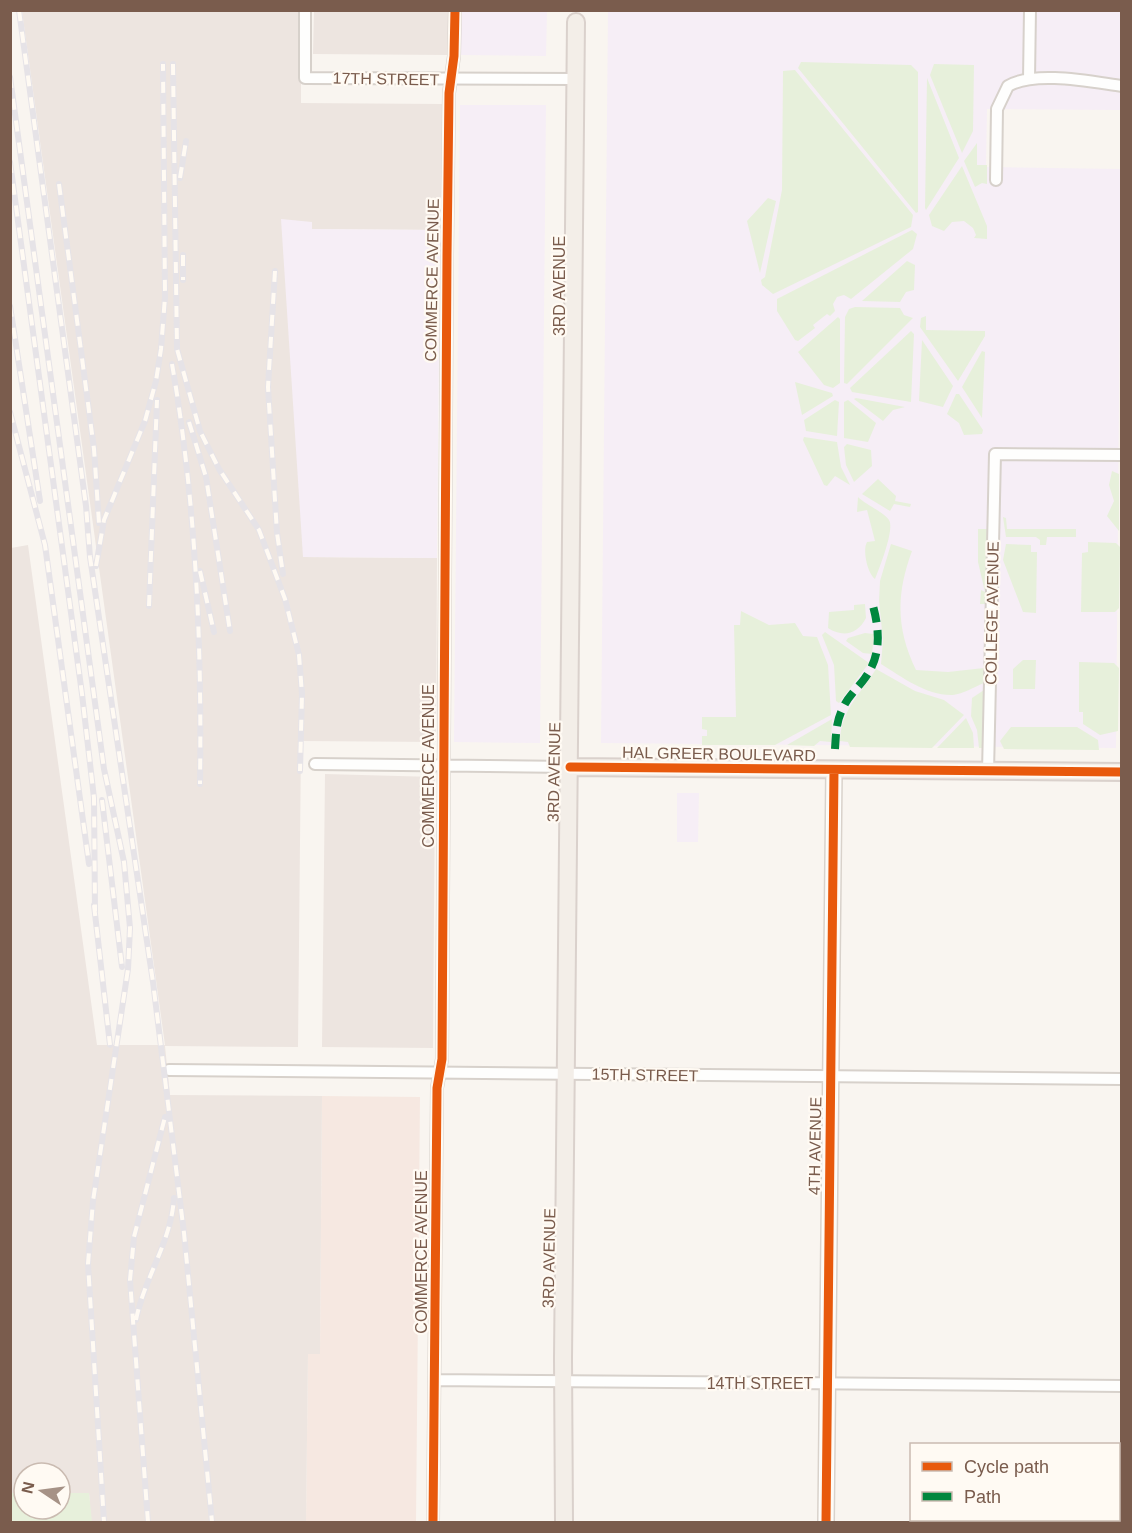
<svg xmlns="http://www.w3.org/2000/svg" width="1132" height="1533" viewBox="0 0 1132 1533" font-family="Helvetica,sans-serif">
<style>
.commercial{fill:#f6e8e1}
.industrial{fill:#ede5e0}
.education{fill:#f6eef6}
.green{fill:#e7f0db}
.lines{fill:none;stroke-linecap:round;stroke-linejoin:round}
.street-casing{stroke:#d7d1cb;stroke-width:14}
.secondary-casing{stroke:#d9d2cb;stroke-width:18}
.primary-casing{stroke:#dad1cc;stroke-width:20}
.street{stroke:#fefefd;stroke-width:10}
.secondary{stroke:#fefefd;stroke-width:15}
.primary{stroke:#f3eee8;stroke-width:16}
.rail-casing{stroke:#e6e3e7;stroke-width:6}
.rail{stroke:#fffaf3;stroke-width:4;stroke-dasharray:11;stroke-linecap:butt}
.quiet{stroke:#00873e;stroke-width:8;stroke-dasharray:15 8;stroke-linecap:butt}
.cycleway-casing{stroke:#fffaf3;stroke-width:13}
.cycleway{stroke:#e8590c;stroke-width:9}
.labels{text-anchor:middle;dominant-baseline:central;stroke-width:4.5;stroke-linejoin:round;paint-order:stroke}
.street-label{font-size:16px;fill:#7a5c4d;stroke:#fffaf3}
</style>
<rect width="100%" height="100%" fill="#f9f5f0"/>
<path class="commercial" d="M322 1096 420 1097 416 1522H306L308 1354 320 1353Z"/>
<path class="industrial" d="M22 11H301V103L442 104 440 230 312 229V223H300V220L304 557 437 558 436 742 301 741 298 1047 165 1046 170 1095 322 1096 320 1354H308L306 1522H91L89 1493H60V1473H24V1493H11V548L28 545 97 1045H165Z
M314 11H449L448 55 313 54Z
M325 774 435 777 433 1048 322 1047Z"/>
<path class="education" d="M461 11H547L546 56 460 55Z
M608 11H1121V110L987 109 986 167 1121 169 1116 748 601 743Z
M460 105H546L540 743 454 742Z
M281 219 312 222V229L440 230 437 558 303 557Z
M677 793H699L698 842H677Z"/>
<path class="green" d="M801 62 911 65 918 72V212L916 213 798 68Z
M934 64 974 65 973 131 962 153 930 75Z
M795 70 913 215 911 227 773 294 762 285 761 280 765 277 782 190 783 71Z
M927 78 959 158 926 210 925 208Z
M977 143V165H987V184L982 183 975 187 964 161Z
M962 166 987 226V239L974 238 976 235 973 228 964 221 952 222 944 231 932 226 929 215Z
M768 198 776 201 760 273 747 221Z
M912 230 917 234 913 249 851 299 844 295 837 297 833 304 835 311 830 316 827 314 813 325 815 328 798 341 795 340 777 311V299Z
M907 261 915 265 914 290 906 292 900 302 862 301Z
M855 307 900 308 904 315 913 318 847 384 844 383 845 317 849 309Z
M926 316V330L985 331V336L958 381 920 327 921 318Z
M838 317 840 319V383L833 388 824 385 798 352Z
M911 331 914 334 911 402 852 392 850 388Z
M922 340 953 386 943 407 919 401Z
M982 351 985 352 982 418 962 387Z
M795 382 832 393 833 396 802 415Z
M956 394H959L983 430 982 434 964 435 959 423 947 414Z
M854 399 856 398 905 407 893 410 883 421Z
M835 400 839 402 837 436 806 431 804 420Z
M848 400 876 423 868 442 844 438V402Z
M804 437 837 442 841 467 850 485 835 476 827 486 824 485 803 440Z
M847 444 871 450 872 466 854 482 846 465 844 447Z
M1112 471 1119 474V531L1107 516 1114 501 1109 485Z
M878 479 896 496 895 501 911 504 910 507 894 504 890 511 862 494Z
M858 497C866 505 884 512 889 520 895 529 879 569 875 579 868 574 862 551 867 542L875 541 867 510 857 512Z
M1003 517 1006 518 1007 529H1076V537H1047L1046 545H1040V540L1036 537H1006Z
M978 529H988L985 604H980L981 590 985 592 978 562Z
M1088 542 1116 543 1120 547 1119 608 1115 612H1081L1082 553 1088 552Z
M891 544 912 551C896 594 896 629 916 670L948 672 984 668V683C974 687 963 694 953 695 927 696 902 677 881 664L883 640 879 601 880 581Z
M1006 544 1031 545V552H1037L1036 613 1023 612 1003 560Z
M865 604 866 618C858 634 843 638 828 628L829 612 854 610V605Z
M741 611 769 625 795 623 803 636 817 637 828 665 831 715 775 745H702V736H707V730L702 729V717H736L734 625H740Z
M825 632 869 663 839 703 836 701 834 665 822 635Z
M865 633 874 634 872 654 863 653 846 641 848 638Z
M1023 660H1036L1035 689H1013V669Z
M1079 662 1114 663 1119 668 1118 731 1100 735 1083 724V712H1079Z
M876 669 915 691 944 700 964 715 932 748 850 747 848 742 840 741C841 709 861 694 876 669Z
M984 690 983 748H979L977 730 971 716 972 698Z
M966 718 973 733 974 748H937Z
M832 719 831 742 820 741 814 746 787 745Z
M1011 727H1077L1098 740 1099 750 1004 749 1000 741Z
M10 1493H24V1509H60V1493H89L92 1522H11Z"/>
<g class="lines">
<defs>
<path id="street" d="M305 10V78L576 79
M1029 79 1030 10
M996 180 997 109 1008 86C1035 70 1092 82 1122 86
M315 764 570 767
M988 772 995 454 1122 455
M169 1070 1122 1079
M435 1380 1122 1386
M433 1522 437 1088 442 1059 447 255 449 93 454 56 455 10"/>
<path id="secondary" d="M826 1522 834 770"/>
<path id="primary" d="M570 767 1122 772
M564 1522 563 1359 576 22"/>
</defs>
<use href="#street" class="street-casing"/>
<use href="#secondary" class="secondary-casing"/>
<use href="#primary" class="primary-casing"/>
<use href="#street" class="street"/>
<use href="#secondary" class="secondary"/>
<use href="#primary" class="primary"/>
<defs>
<path id="rail" d="M19 10 86 506 90 557 153 982 184 1233 212 1522
M173 64 177 349 200 431 219 469 259 530 285 599 299 655 302 694 300 771
M10 77 104 769 124 862 130 928 128 969 93 1201 88 1264 104 1522
M10 162 82 694 94 798 95 911
M180 178 186 141
M59 184 94 449 99 523
M183 255V280
M275 271 268 387 277 533 283 574
M10 306 40 501
M172 364C196 502 202 645 200 784
M10 412 45 545 89 864
M189 422 206 477 230 631
M96 566 104 520 145 421 156 381 161 349 165 297 163 64
M200 571 214 632
M149 606 157 400
M102 800 122 967
M94 905 110 1045
M136 1320C144 1278 171 1243 174 1198
M148 1522 130 1280 134 1237 165 1117"/>
</defs>
<use href="#rail" class="rail-casing"/>
<use href="#rail" class="rail"/>
<path class="quiet" d="M835 749C836 734 836 721 843 708 848 696 858 688 865 678 881 656 880 632 873 606"/>
<defs>
<path id="cycleway" d="M570 767 1122 772
M433 1522 437 1088 442 1059 447 255 449 93 454 56 455 10
M826 1522 834 770"/>
</defs>
<use href="#cycleway" class="cycleway-casing"/>
<use href="#cycleway" class="cycleway"/>
</g>
<g class="labels">
<g class="street-label">
<text transform="translate(386 79) rotate(1)">17TH STREET</text>
<text transform="translate(432 280) rotate(-89)">COMMERCE AVENUE</text>
<text transform="translate(559 286) rotate(-90)">3RD AVENUE</text>
<text transform="translate(992 613) rotate(-89)">COLLEGE AVENUE</text>
<text transform="translate(719 754) rotate(1)">HAL GREER BOULEVARD</text>
<text transform="translate(428 766) rotate(-90)">COMMERCE AVENUE</text>
<text transform="translate(554 772) rotate(-89)">3RD AVENUE</text>
<text transform="translate(645 1075) rotate(1)">15TH STREET</text>
<text transform="translate(815 1146) rotate(-89)">4TH AVENUE</text>
<text transform="translate(421 1252) rotate(-90)">COMMERCE AVENUE</text>
<text transform="translate(549 1258) rotate(-89)">3RD AVENUE</text>
<text x="760" y="1383">14TH STREET</text>
</g>
</g>
<rect width="1132" height="1533" fill="none" stroke="#7a5c4d" stroke-width="24"/>
<rect x="910" y="1443" width="210" height="78" fill="#fffaf3" stroke="#cabbb1" stroke-width="1.5"/>
<rect x="922" y="1462" width="30" height="9" fill="#e8590c" stroke="#cabbb1" stroke-width="1.5"/>
<text x="964" y="1473" font-size="18" fill="#7a5c4d">Cycle path</text>
<rect x="922" y="1492" width="30" height="9" fill="#00873e" stroke="#cabbb1" stroke-width="1.5"/>
<text x="964" y="1503" font-size="18" fill="#7a5c4d">Path</text>
<g transform="translate(42 1491) rotate(283)"><circle r="28" fill="#fffaf3" stroke="#cabbb1" stroke-width="1.5"/>
<path d="M0-4.5L10 22L0 15L-10 22Z" fill="#a69286"/>
<text y="-9" font-size="16" font-weight="bold" text-anchor="middle" fill="#7a5c4d">N</text>
</g>
</svg>
